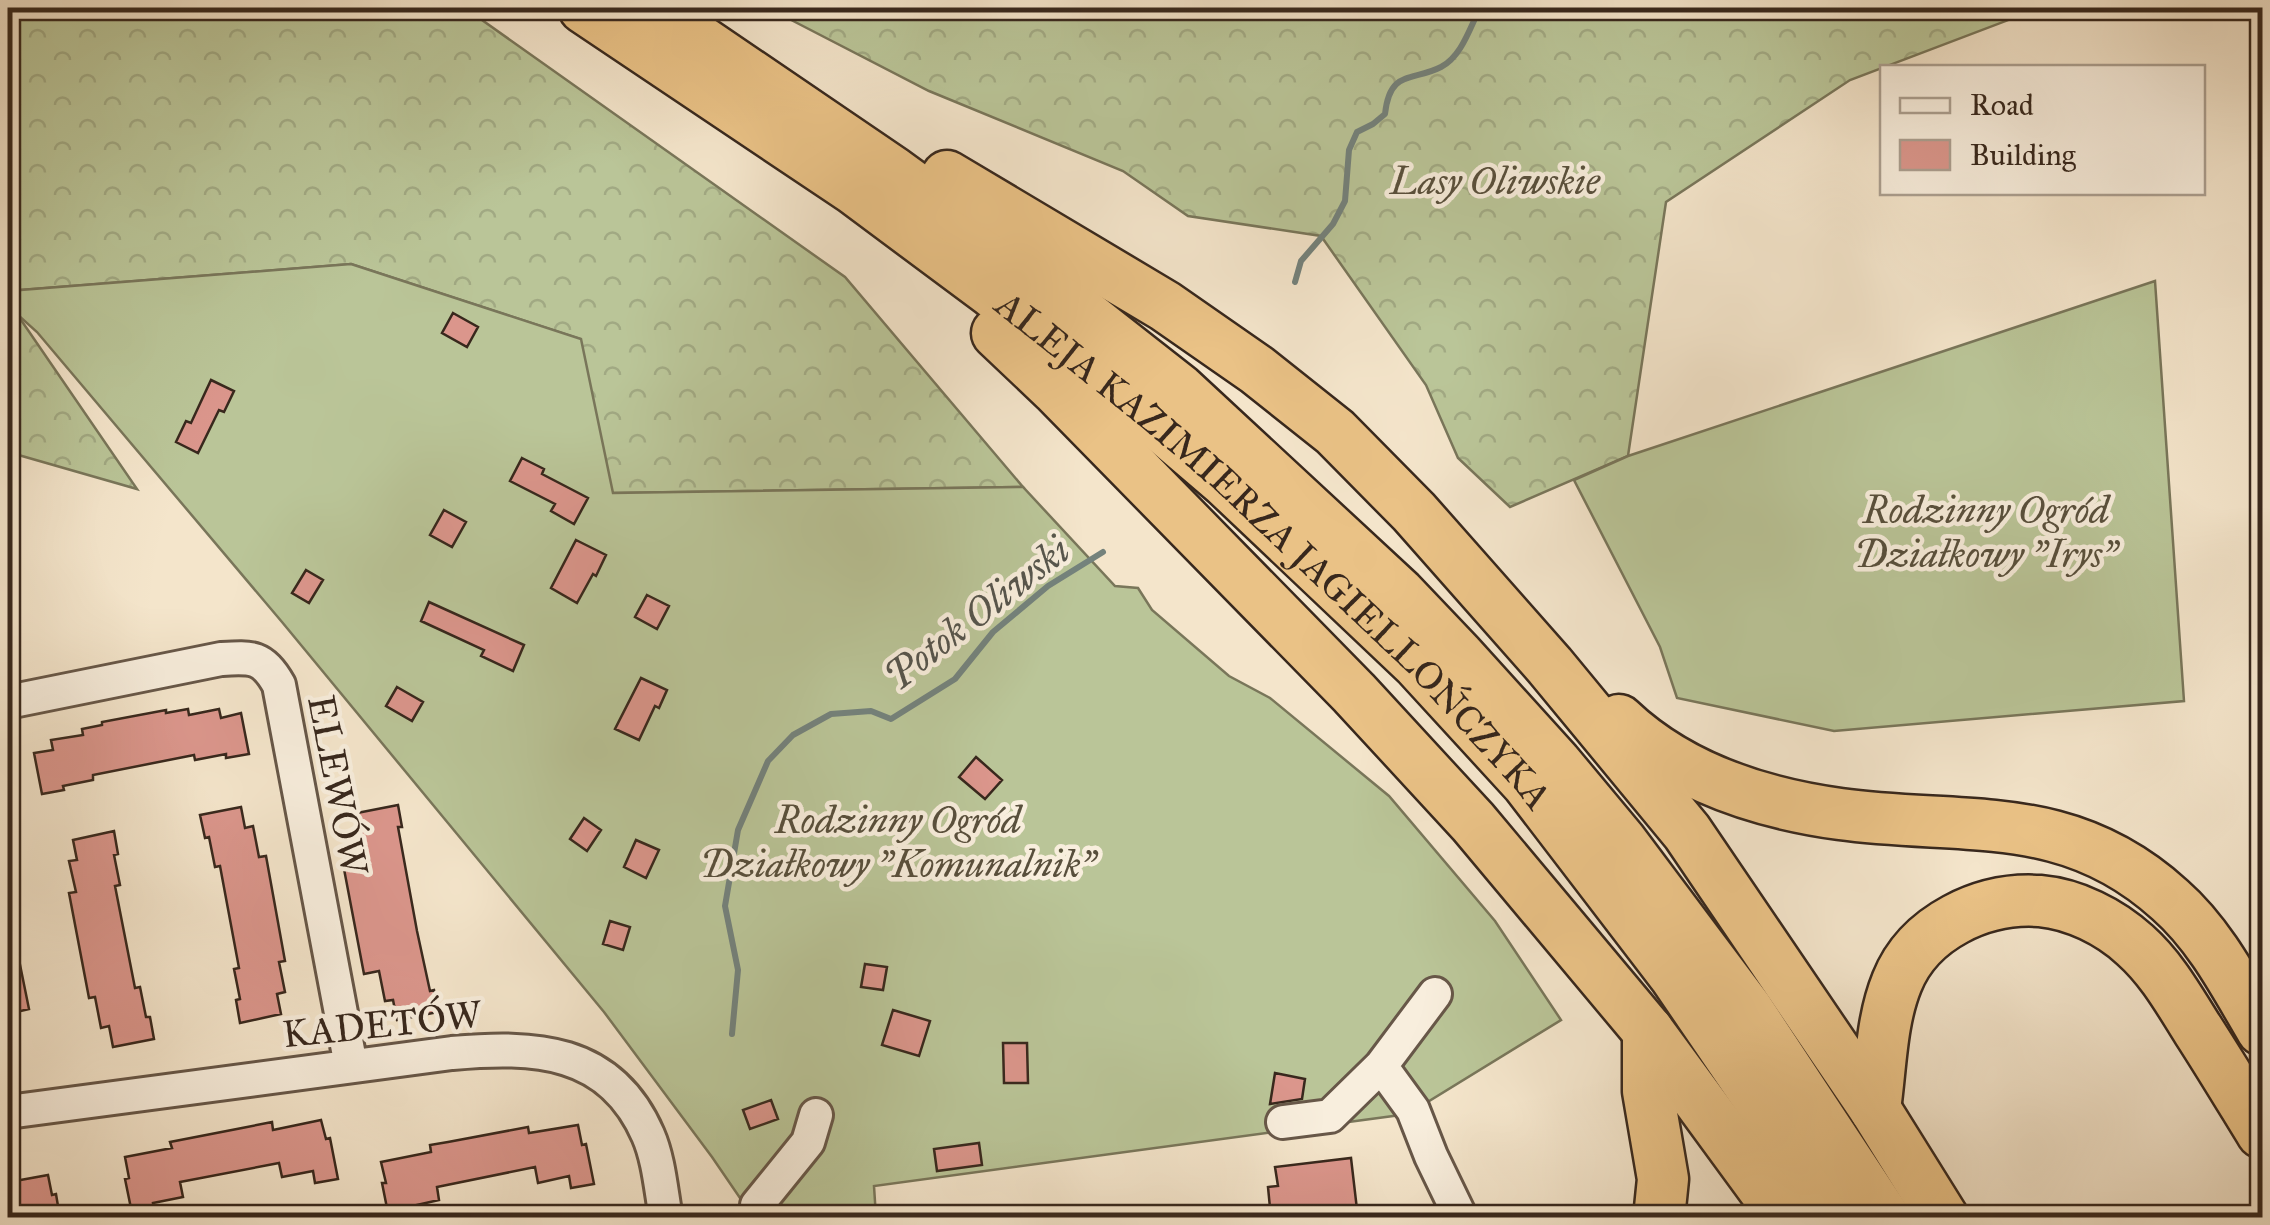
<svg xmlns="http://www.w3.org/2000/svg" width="2270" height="1225" viewBox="0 0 2270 1225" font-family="'IM FELL Great Primer',serif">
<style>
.forest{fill:url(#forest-crowns);stroke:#79765a;stroke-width:2.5}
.garden{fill:#bac598;stroke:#79765a;stroke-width:2.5}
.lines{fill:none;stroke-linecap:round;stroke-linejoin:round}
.stream{stroke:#74827c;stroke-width:6}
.building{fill:#db968c;stroke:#38281d;stroke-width:2.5}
.minor-casing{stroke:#675748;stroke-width:38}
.highway-casing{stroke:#38281d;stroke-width:55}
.minor{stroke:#f8eedd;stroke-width:32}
.highway{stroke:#eac286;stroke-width:50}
.labels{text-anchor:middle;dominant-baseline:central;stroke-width:9;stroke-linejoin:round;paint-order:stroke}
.park-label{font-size:38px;font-style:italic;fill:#584f3c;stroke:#f8eedd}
.street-label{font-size:38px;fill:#38281d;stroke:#f8eedd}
.water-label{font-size:40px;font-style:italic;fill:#56554d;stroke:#f8eedd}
</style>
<defs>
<pattern id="forest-crowns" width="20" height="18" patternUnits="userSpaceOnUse" patternTransform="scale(2.5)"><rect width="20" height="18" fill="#bac598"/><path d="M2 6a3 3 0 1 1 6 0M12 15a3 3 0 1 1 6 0" fill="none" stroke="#a1a983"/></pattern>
</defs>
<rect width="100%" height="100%" fill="#f4e5cb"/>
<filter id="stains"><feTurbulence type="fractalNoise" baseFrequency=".002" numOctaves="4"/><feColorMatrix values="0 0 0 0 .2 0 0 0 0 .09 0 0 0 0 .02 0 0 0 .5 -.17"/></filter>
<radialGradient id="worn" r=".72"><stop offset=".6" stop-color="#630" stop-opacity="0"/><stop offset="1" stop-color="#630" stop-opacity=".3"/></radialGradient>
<path class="forest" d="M8 8H465L845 277 1023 487 612 493 580 339 351 264 8 291Z
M768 8H2040L1850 80 1666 202 1628 456 1510 507 1458 458 1426 385 1321 236 1188 216 1123 171 929 91Z
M8 301 137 489 8 452Z"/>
<path class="garden" d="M351 264 581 339 613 493 1023 487 1115 586 1138 588 1152 610 1229 676 1270 698 1389 796 1495 921 1561 1020 1408 1114 874 1186 876 1217H753L712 1157 604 1012 282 622 37 332 8 306V291Z
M2155 281 2184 701 1834 731 1677 698 1660 647 1574 480 1628 456Z"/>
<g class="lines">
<path class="stream" d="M1295 282 1301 261 1333 224 1345 201 1349 150 1357 132 1373 124 1385 114C1390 69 1412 82 1441 67 1462 56 1470 27 1480 8
M732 1034 738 970 725 906 738 830 768 761 793 735 831 714 871 711 891 719 955 679 993 632 1048 586 1103 552"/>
</g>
<path class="building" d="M453 313 478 327 467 347 442 333Z
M211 380 234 391 224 412 219 410 198 453 176 442 186 421 191 423Z
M522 458 544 469 542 474 588 498 574 524 551 511 555 504 510 481Z
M444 510 466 522 452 547 430 535Z
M576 540 606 555 596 576 593 574 577 603 551 588Z
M306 570 323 580 309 603 292 593Z
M647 595 669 606 657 629 635 617Z
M429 602 524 645 513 671 481 656 484 650 421 621Z
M641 678 667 690 659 708 655 706 639 740 615 729Z
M397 687 423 702 412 721 386 706Z
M188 709 189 715 219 709 221 718 241 713 249 754 226 758V754L195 760 194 755 93 775V780L63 786 64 790 42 794 34 753 53 750 51 740 83 735 82 729 102 725V722L166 710V713Z
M976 757 1002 780 985 799 959 777Z
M398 805 402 827H398L417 931 430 991 434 990 438 1012 397 1020 393 1000 385 1001 379 971 364 974 344 869 358 866 353 835 361 833 357 813Z
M241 807 245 828 253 826 259 857 266 856 285 961 279 962 285 992 277 994 281 1014 240 1023 236 1000 240 999 234 969 239 968 220 866 215 867 209 837 205 838 200 815Z
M584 818 601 830 587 851 570 839Z
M114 831 118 854 114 855 120 885 115 886 135 988 140 987 146 1017H150L154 1039 113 1047 109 1026 101 1028 95 997 89 998 69 893 76 892 69 861 77 860 73 840Z
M636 840 659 850 646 878 624 867Z
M610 921 630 927 623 950 603 944Z
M16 945 29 1009 8 1014V946Z
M865 964 887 967 883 990 861 987Z
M893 1010 930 1021 919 1056 882 1045Z
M1003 1043H1027L1028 1083H1004Z
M1275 1073 1305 1079 1302 1099 1270 1104Z
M771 1100 778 1119 750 1129 743 1110Z
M321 1120 326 1139 330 1138 338 1179 315 1183 313 1171 282 1177 279 1163 180 1182 183 1197 153 1203 155 1215 133 1218 125 1179 129 1178 125 1157 172 1148 170 1142 242 1128 272 1122 273 1130Z
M578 1125 582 1145 586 1144 594 1184 571 1188 569 1176 538 1183 535 1167 437 1187 439 1200 408 1207 410 1218H389L382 1183H386L381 1162 431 1152 430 1145 448 1142 528 1127 529 1133Z
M979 1143 982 1165 937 1171 934 1149Z
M1351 1158 1358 1218H1271L1268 1187 1278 1186 1275 1167Z
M48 1175 52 1195 56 1194 60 1218H8V1186L16 1185 15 1181Z"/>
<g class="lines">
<defs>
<path id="minor" d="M8 702 221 659C252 657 263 656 279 685L351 1066
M1435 994 1381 1066 1413 1110 1431 1156 1461 1218
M8 1112 452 1053C534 1046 610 1048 648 1135 659 1160 661 1191 666 1218
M1283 1122 1330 1116 1381 1066
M766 1218 757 1205 808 1142 816 1115"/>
<g id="highway">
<path id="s1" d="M584 8 854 189 991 291 1150 417 1226 482 1417 663 1527 783 1674 975 1840 1218"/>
<path d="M652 8 893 172 1022 266 1180 390 1399 593 1459 656 1556 763 1621 841 1747 1009 1885 1218"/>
<path d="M947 176 1165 306 1257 370 1335 432 1414 512 1550 666 1687 832 1875 1109 1943 1218"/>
<path d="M997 333 1056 389 1354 693 1473 822 1648 1031 1785 1218"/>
<path d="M1619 720C1679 777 1760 803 1840 814 1964 831 2067 806 2170 900 2210 935 2236 986 2262 1030"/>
<path d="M1648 1031V1091L1663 1179 1659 1218"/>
<path d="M1875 1109C1881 1067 1881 1021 1897 982 1919 927 1983 897 2040 901 2074 904 2110 922 2135 945 2162 969 2179 1000 2198 1030 2220 1064 2241 1099 2262 1133"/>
</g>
</defs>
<use href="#minor" class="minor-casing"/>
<use href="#highway" class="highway-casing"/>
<use href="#minor" class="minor"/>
<use href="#highway" class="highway"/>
</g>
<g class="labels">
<g class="park-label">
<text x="1495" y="181">Lasy Oliwskie</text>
<text x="1986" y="510">Rodzinny Ogród<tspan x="1986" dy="44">Działkowy "Irys"</tspan></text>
<text x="898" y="820">Rodzinny Ogród<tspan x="898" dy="44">Działkowy "Komunalnik"</tspan></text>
</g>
<g class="street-label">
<text stroke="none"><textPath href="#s1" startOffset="880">ALEJA KAZIMIERZA JAGIELLOŃCZYKA</textPath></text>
<text transform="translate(338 785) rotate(79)">ELEWÓW</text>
<text transform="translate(382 1024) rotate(-6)">KADETÓW</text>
</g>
<g class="water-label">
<text transform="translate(977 613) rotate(-38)">Potok Oliwski</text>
</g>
</g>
<rect width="2270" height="1225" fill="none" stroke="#f4e5cb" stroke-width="40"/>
<rect x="10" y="10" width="2250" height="1205" fill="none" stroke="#38281d" stroke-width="5"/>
<rect x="20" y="20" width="2230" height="1185" fill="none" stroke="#38281d" stroke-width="2.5"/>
<rect x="1880" y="65" width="325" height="130" fill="#f8eedd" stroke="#ab9f90" stroke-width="2.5"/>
<rect x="1900" y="98" width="50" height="15" fill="#f8eedd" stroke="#ab9f90" stroke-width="2.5"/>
<text x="1970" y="115" font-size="30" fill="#38281d">Road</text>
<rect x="1900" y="140" width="50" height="30" fill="#db968c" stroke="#ab9f90" stroke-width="2.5"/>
<text x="1970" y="165" font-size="30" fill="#38281d">Building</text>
<rect width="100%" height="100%" filter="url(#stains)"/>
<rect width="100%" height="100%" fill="url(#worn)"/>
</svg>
